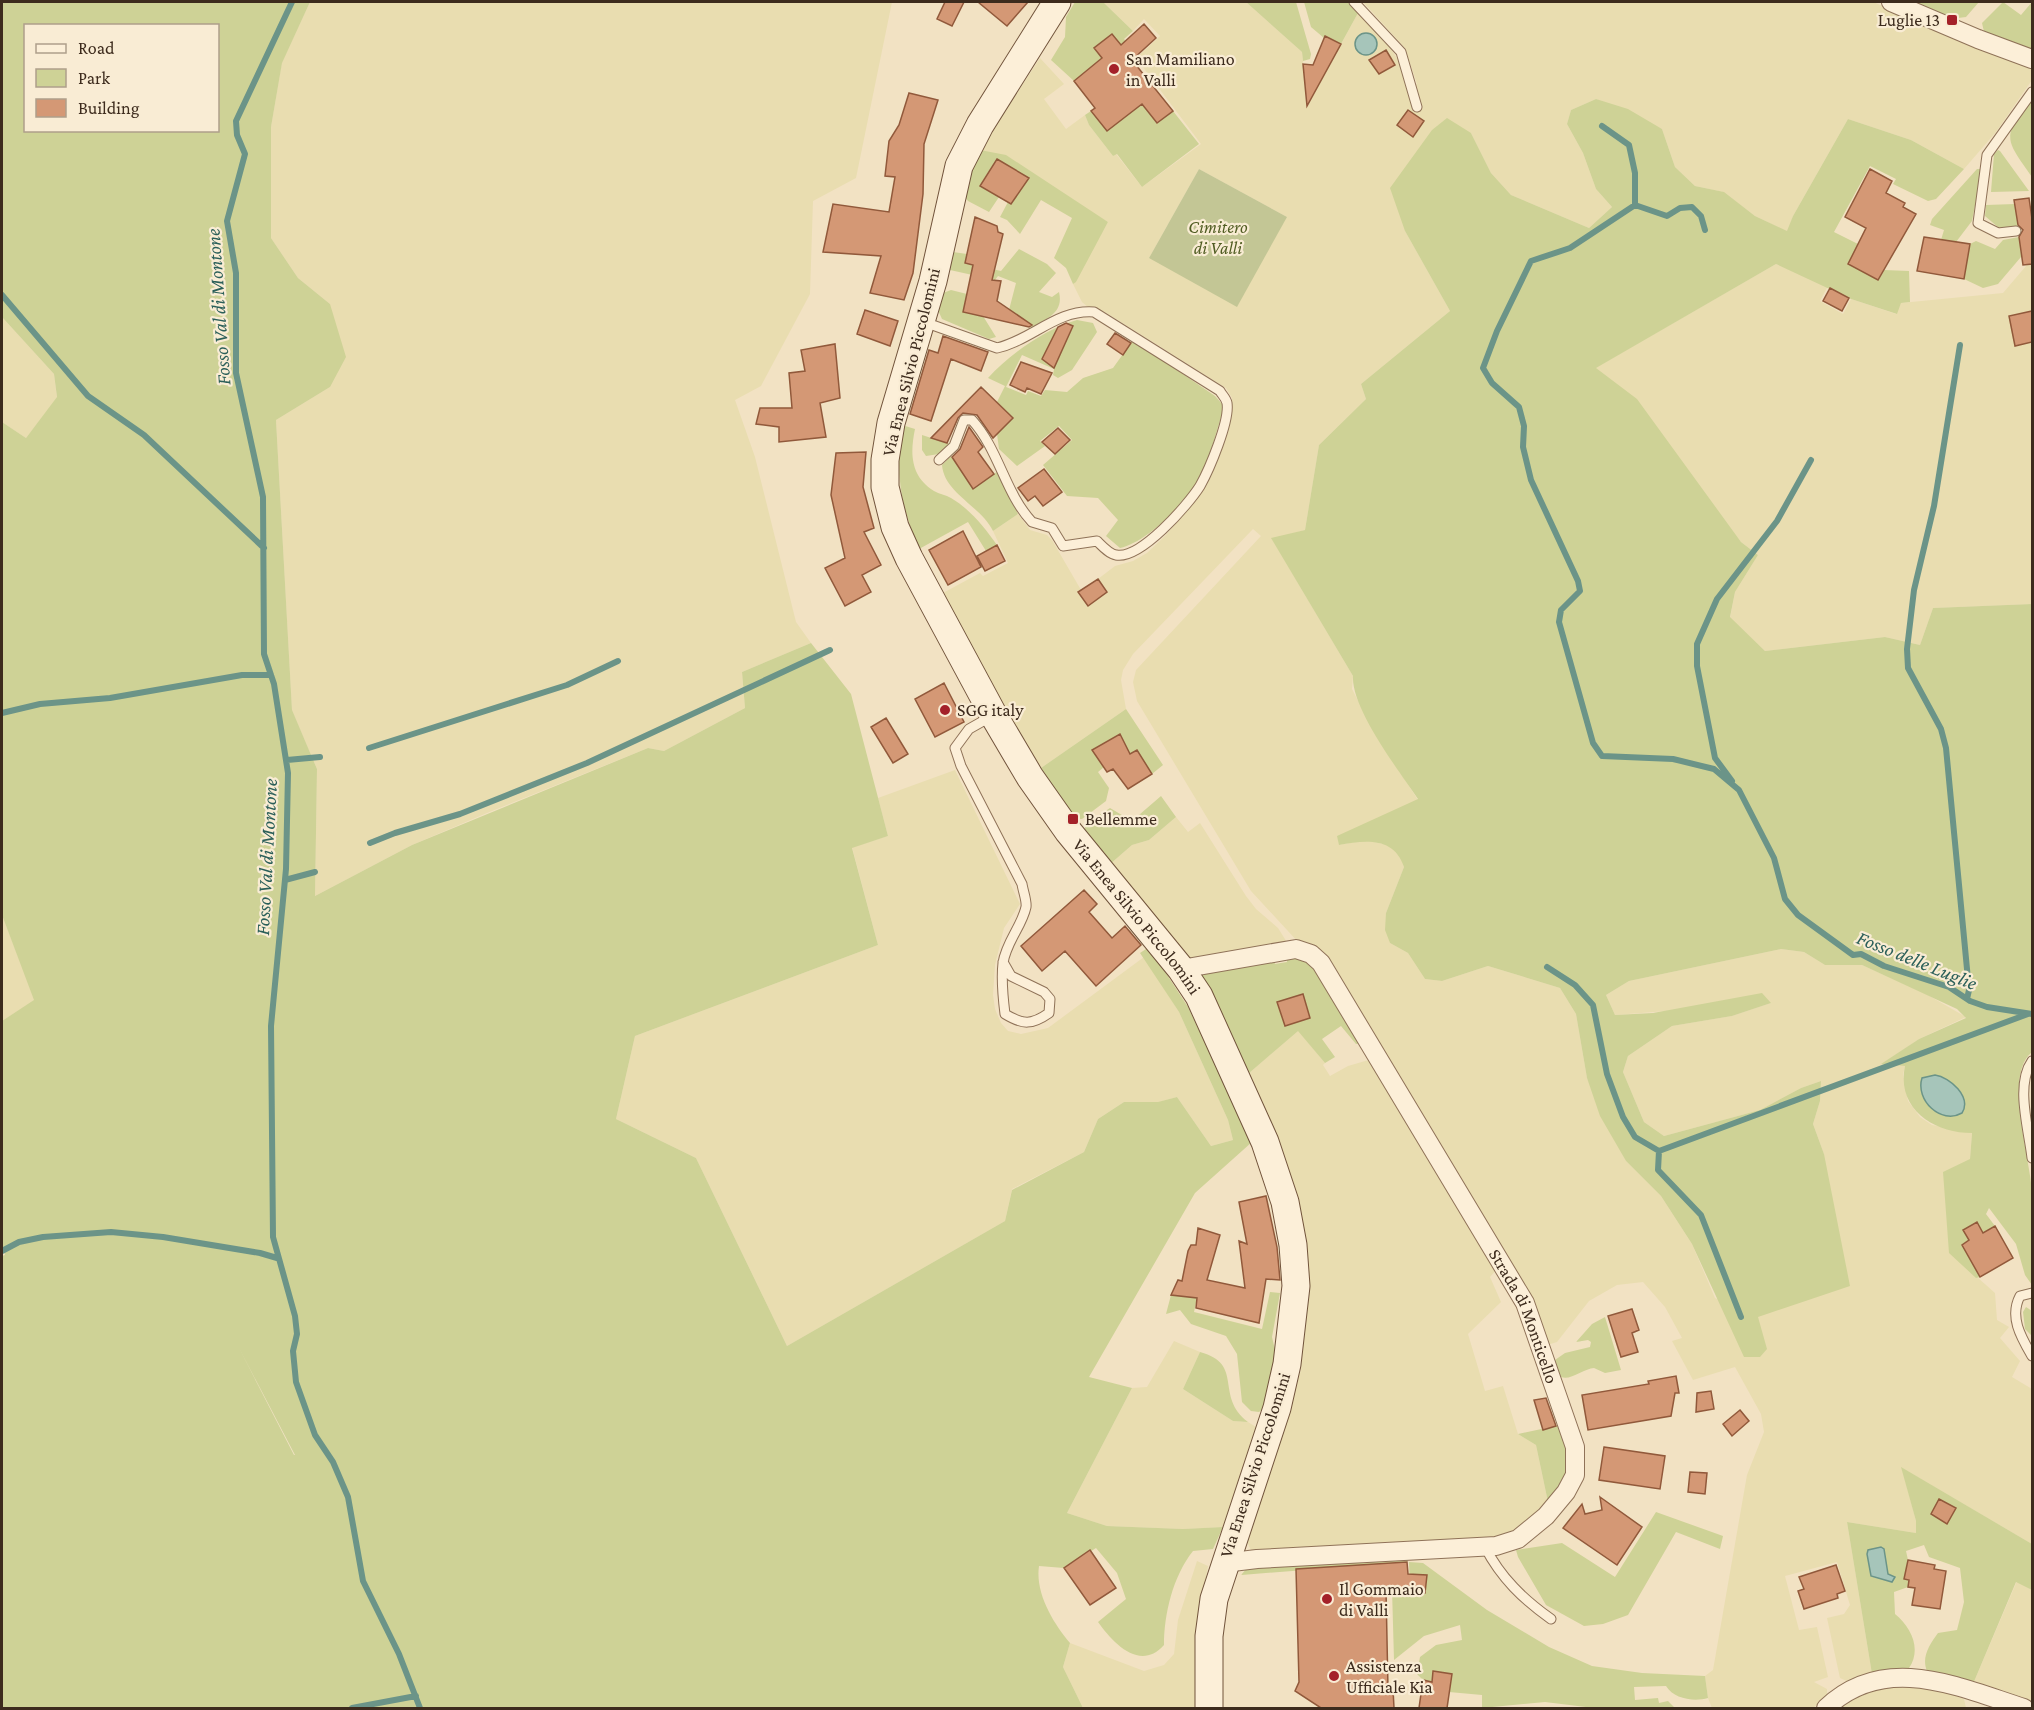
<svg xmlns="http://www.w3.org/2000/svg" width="2034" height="1710" viewBox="0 0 2034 1710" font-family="'Crimson Pro',serif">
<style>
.farmland{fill:#e9ddb0;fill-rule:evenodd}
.green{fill:#ced296;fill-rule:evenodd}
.cemetery{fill:#c3c695}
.water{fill:#a6c5ba;stroke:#6b9488;stroke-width:1.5}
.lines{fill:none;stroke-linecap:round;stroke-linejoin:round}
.stream{stroke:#6b9488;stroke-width:6}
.building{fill:#d49875;stroke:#91593b;stroke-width:1.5}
.service-casing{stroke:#8f7258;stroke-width:11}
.minor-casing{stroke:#8f7258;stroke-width:20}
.secondary-casing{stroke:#71533b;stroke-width:29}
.service{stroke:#fcefd8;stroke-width:9}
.minor{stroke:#fcefd8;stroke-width:18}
.secondary{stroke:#fcefd8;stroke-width:27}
.poi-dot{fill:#a42129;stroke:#f9ecd4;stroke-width:2}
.labels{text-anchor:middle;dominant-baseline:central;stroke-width:4.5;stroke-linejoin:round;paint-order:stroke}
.poi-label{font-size:18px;fill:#3d2b1d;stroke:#f9ecd4;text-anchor:start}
.park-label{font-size:18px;font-style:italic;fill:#505c22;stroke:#f9ecd4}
.street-label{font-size:18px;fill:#3d2b1d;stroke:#f9ecd4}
.water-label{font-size:20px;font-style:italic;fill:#2b5f59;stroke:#f9ecd4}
</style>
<rect width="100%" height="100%" fill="#f2e2c3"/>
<path class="farmland" d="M310 2H892L856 178 813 201 810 294 761 386 735 400 755 457 796 622 811 643 742 672 745 708 664 751 648 748 487 813 412 845 315 896 317 769 292 711 276 420 330 387V304L298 278 271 238V127L282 62Z
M1103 2H1246L1302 52 1308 105 1358 13 1389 46 1402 66 1406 86 1417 84 1405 48 1363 2H1873L2032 68V80L1996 132 1964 169 1911 140 1848 119 1793 216 1788 232 1755 216 1723 192 1695 186 1675 167 1662 129 1596 99 1571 110 1567 124 1583 153 1596 189 1612 207 1589 228 1511 195 1491 173 1471 133 1405 231 1450 311 1361 384 1366 399 1319 445 1305 530 1272 539 1353 676 1352 689 1374 732 1418 800 1339 845 1365 840 1388 845 1400 855 1404 867 1386 913 1390 943 1408 953 1425 979 1442 981 1488 966 1560 988 1576 1014 1587 1078 1626 1161 1661 1196 1692 1244 1715 1298 1758 1317 1824 1154 1813 1124 1820 1101 1821 1081 1801 1088 1760 1110 1664 1136 1644 1122 1623 1072 1628 1056 1672 1026 1732 1016 1771 1003 1615 1015 1606 995 1629 981 1781 949 1804 952 1825 965H1862L1926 994 1966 1017 1919 1039 1882 1064 1905 1066 1903 1075 1908 1101 1920 1117 1932 1125 1972 1132 1970 1159 1949 1252 1995 1293 1997 1320 2009 1327 2000 1338 2020 1361 2012 1377 2032 1389V1544L1902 1468 1916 1521V1533L1847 1522 1872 1674 1849 1682 1840 1678 1827 1618 1844 1614 1850 1605 1837 1562 1785 1576 1799 1630 1817 1627 1828 1677 1814 1682 1827 1689V1696L1813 1708H1712L1708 1698 1705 1676 1713 1670 1747 1475 1764 1432 1761 1414 1735 1367 1693 1380 1672 1341 1682 1338 1665 1307 1643 1282 1617 1285 1589 1301 1557 1342 1547 1345 1299 943 1251 891 1137 701 1133 682 1136 670 1261 536 1253 529 1133 654 1123 670 1121 680 1126 709 1041 768 1005 707 943 593 980 573 983 576 1008 563 993 531 1018 514 1030 530 1047 535 1052 540 1081 590 1078 593 1088 606 1107 592 1098 579 1115 566 1133 561 1147 553 1166 535 1203 491 1231 415 1232 398 1226 388 1105 312 1089 308 1082 302 1073 284 1108 222 980 150 1040 58 1064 84 1044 99 1066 129 1085 115 1089 125 1113 156 1116 154 1142 187 1201 144 1136 58 1160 36 1144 19 1133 31ZM1199 169 1287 217 1149 258 1168 224Z
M2032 259V604L1933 608 1920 645 1885 637 1765 651 1730 618 1735 592 1758 555 1741 542 1595 368 1776 264 1828 286 1820 301 1843 314 1851 299 1896 314 1901 303 2003 293Z
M2 317 54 374 57 398 26 438 2 422Z
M955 770 1020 904 1004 928 995 965 993 995 995 1009 1001 1023 1008 1031 1021 1034 1048 1028 1144 957 1179 1012 1228 1120 1233 1140 1211 1146 1177 1097 1159 1102H1124L1098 1119 1084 1152 1012 1189 1005 1221 787 1346 696 1158 616 1119 635 1036 878 945 852 847 888 836 878 798Z
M1176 817 1188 832 1200 823 1246 896 1256 909 1278 928 1288 944 1191 961 1109 865 1132 845 1149 840Z
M2 915 35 1000 2 1021Z
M1298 1030 1325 1063 1323 1065 1330 1076 1348 1066 1372 1059 1497 1269 1490 1277 1501 1302 1468 1334 1485 1391 1503 1386 1518 1434 1536 1445 1548 1502 1534 1517 1509 1534 1492 1539 1252 1552 1246 1540 1290 1409 1301 1369 1309 1291 1302 1221 1290 1173 1248 1074Z
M1174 1341 1200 1352 1183 1389 1233 1421 1248 1422 1256 1427 1223 1527 1183 1529 1107 1526 1067 1513 1132 1388 1147 1387Z
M1197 1561 1208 1566 1196 1637V1708H1083L1063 1667 1070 1643 1144 1671 1164 1665 1174 1654 1178 1620Z
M2017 1581 2032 1590V1704L1973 1684Z
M1916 1684 1946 1691 1964 1699 1966 1708H1836L1858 1692Z"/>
<path class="green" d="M2 2H310L282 63 271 127V238L298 278 330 304 346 357 330 387 276 420 292 710 317 769 315 896 412 845 648 748 664 751 745 708 742 672 811 643 851 694 888 836 852 848 878 945 635 1036 616 1119 696 1158 787 1346 1005 1221 1012 1190 1084 1152 1098 1119 1124 1102H1158L1177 1097 1211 1146 1233 1140 1228 1120 1179 1012 1140 953 1149 947 1188 1007 1252 1142 1195 1193 1089 1377 1132 1388 1067 1513 1107 1526 1183 1529 1223 1527 1213 1549 1193 1551C1173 1576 1164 1614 1164 1645 1140 1672 1113 1643 1098 1622L1126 1599 1117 1573 1096 1548 1064 1568 1039 1566C1035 1593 1053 1623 1070 1643L1063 1667 1083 1708H2V1256L5 1255 2 1246V1021L34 1000 2 915V422L26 438 57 397 54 374 2 317ZM26 26H218V130H26ZM238 1346 295 1455H294Z
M1075 2H1103L1133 31 1124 39 1138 56 1133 61 1112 34 1094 48 1102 58 1074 81 1051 60 1065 37 1066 17Z
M1246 2H1296L1311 54 1310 59 1303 61 1302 52Z
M1304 2H1349L1358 13 1341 44 1325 36 1324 38 1311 27Z
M1913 2H1979L1966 17 1950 19Z
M2003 2 2021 15 2032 2V52L1985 36 1982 23Z
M2032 98V177C2004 137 2002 138 2032 98Z
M1596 99 1628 109 1662 129 1675 167 1695 186 1724 192 1755 216 1787 231 1793 216 1848 119 1911 140 1964 169 1936 199 1928 201 1893 184 1896 179 1870 166 1834 232 1858 244 1849 264 1878 280 1884 270 1909 271 1910 302 1901 303 1897 314 1851 299 1776 264 1596 368 1637 399 1741 542 1758 555 1735 592 1730 617 1765 651 1885 637 1920 645 1933 608 2032 604V1052C2003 1074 2031 1160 2032 1193 2034 1224 2032 1255 2032 1285L2025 1275 2016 1244 1989 1208 1986 1214 1995 1226 1983 1233 1977 1222 1963 1230 1969 1240 1962 1245 1980 1277 1976 1278 1949 1253 1943 1172 1970 1159 1972 1133C1934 1133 1896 1109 1905 1066L1881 1064 1919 1039 1966 1018 1957 1009 1862 965H1825L1804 952 1781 949 1629 981 1606 995 1615 1015 1653 1013 1762 993 1771 1003 1732 1016 1672 1026 1628 1056 1623 1072 1644 1122 1664 1136 1760 1110 1801 1088 1821 1081 1820 1101 1813 1124 1824 1154 1850 1286 1758 1317 1767 1349 1760 1357H1744L1692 1244 1661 1196 1626 1161 1600 1116 1587 1078 1576 1014 1560 988 1488 966 1442 981 1425 979 1408 953 1390 943 1385 930 1386 913 1404 867C1394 837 1366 840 1339 845L1337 836 1418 799C1399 771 1351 708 1353 676L1271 538 1305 530 1319 445 1366 399 1361 384 1450 311 1405 231 1390 188 1432 130 1447 118 1471 133 1491 173 1511 195 1589 228 1612 207 1596 189 1583 153 1567 124 1571 110Z
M1142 104 1157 123 1173 111 1199 144 1142 187 1117 154 1113 156 1089 125 1085 115 1091 111Z
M980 150 1006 155 1108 222 1076 282 1073 284 1066 268 1054 258 1072 218 1041 200 1020 234 1007 220 1000 217 1008 202 1011 204 1029 178 996 160 980 185 999 197 989 212 968 201 965 197 966 182Z
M1998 150 2000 151 2029 191 1991 192 1994 154Z
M1977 169H1982L1972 221 1956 242 1941 240 1944 230 1930 225 1932 219Z
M2015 204 2018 226 1999 228 1985 216 1986 205Z
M2019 237 2020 239 2032 237V244L1998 284 1983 288 1964 279 1970 244 1976 241 1995 249 2003 240Z
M1019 249 1047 264 1056 273 1039 292 1052 297 1059 292C1064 313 1047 318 1032 328L1009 310 1016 283 998 276 995 280 950 270 953 252 967 254 965 263 1001 271Z
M951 290 967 294 963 312 983 316 996 337 989 339 942 319 938 310 943 293Z
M1077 320 1093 323 1097 332 1072 370 1058 378 1053 375 1054 369 1022 355 1006 387 1026 395 1028 391 1041 396 1045 390 1067 392 1083 378 1113 368 1133 340 1215 396 1223 405V411C1216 432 1211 454 1202 474 1189 500 1148 542 1120 548L1106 536 1118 520 1098 498 1067 496 1043 465 1072 440 1059 426 1040 441 1045 446 1017 466 999 449 997 434 1013 418 997 402 1005 386 988 378C1010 354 1045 329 1077 320Z
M902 425 915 429C910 453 910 476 934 491 939 494 946 495 951 498 970 509 985 528 997 545L986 551 968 522 919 549C900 504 895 473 902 425Z
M922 435 950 444 939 454 926 456 922 450Z
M951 456 973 489 998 471 1018 514 993 531C981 506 944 493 942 465Z
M1126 709 1163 765 1152 774 1137 751 1130 754 1120 734 1092 750 1104 767 1098 772 1109 788 1106 801 1082 819H1076L1041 768Z
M1161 796 1176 817 1149 840 1132 845 1109 865 1084 831 1086 824 1110 808 1132 821Z
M1307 957 1363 1043 1356 1044 1341 1026 1322 1039 1335 1057 1325 1063 1298 1031 1248 1074 1197 971 1274 960 1275 964 1287 962V959Z
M1270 1292 1280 1293 1272 1337 1275 1350 1273 1372 1265 1407 1259 1412 1251 1411 1242 1402 1237 1354 1226 1336 1191 1324 1180 1310 1166 1314 1171 1295 1197 1298 1194 1312 1262 1329Z
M2026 1307 2032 1311V1336L2025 1329 2023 1312Z
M1605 1317 1621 1370 1605 1373 1594 1368C1580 1369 1556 1394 1555 1360L1565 1353 1590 1347 1591 1342 1588 1340 1576 1342 1592 1324Z
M1200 1352C1245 1364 1214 1396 1248 1422L1233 1421 1183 1389Z
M1560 1425C1574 1461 1570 1472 1548 1502L1536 1445 1518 1434Z
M1901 1467 2032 1544V1590L2016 1582 1973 1684 1927 1671C1921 1657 1930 1644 1938 1633L1957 1630 1964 1602 1960 1568 1929 1557 1924 1545 1906 1551 1908 1560 1904 1579 1909 1580 1908 1587 1894 1592 1895 1614C1911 1627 1922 1649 1909 1668L1872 1674 1847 1522 1916 1533V1521Z
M1656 1512 1723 1536 1720 1549 1676 1532 1628 1615 1603 1624 1584 1626 1546 1605 1518 1557 1516 1550 1562 1543 1615 1577Z
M1410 1556 1407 1562 1241 1575 1249 1566Z
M1409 1562 1423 1563 1487 1610 1549 1647 1592 1666 1642 1673 1705 1676 1708 1698C1694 1702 1674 1699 1666 1686L1634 1687 1635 1700 1658 1698 1659 1703 1668 1701 1675 1708H1594L1545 1702 1482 1708V1695L1449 1692 1452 1674 1433 1671 1432 1682 1423 1680 1417 1674 1420 1657 1436 1645 1462 1640 1460 1625 1424 1636 1394 1660 1392 1589 1410 1587Z"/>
<path class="cemetery" d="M1199 169 1287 217 1237 307 1149 258Z"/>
<path class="water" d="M1355 44a11 11 0 1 1 22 0a11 11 0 1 1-22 0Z
M1935 1075C1950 1077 1972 1097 1962 1113 1941 1125 1915 1100 1922 1078Z
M1881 1547 1884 1549 1888 1574 1895 1577 1892 1582 1871 1576 1867 1554 1868 1550Z"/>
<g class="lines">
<path class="stream" d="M292 2 236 121 237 135 245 154 227 221 236 273V373L263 497 264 654 274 684 288 773 286 869 271 1026 273 1237 295 1316 297 1334 293 1351 296 1382 315 1435 333 1462 348 1497 363 1581 399 1654 420 1708
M1602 126 1629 145 1635 173V205L1570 248 1531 261 1497 331 1483 368 1492 383 1519 407 1524 426 1523 447 1531 480 1578 581 1580 591 1561 610 1559 622 1593 743 1602 756 1673 759 1714 769 1739 790 1774 858 1785 899 1798 915 1853 955 1861 954 1884 966 1949 987 1970 1001 1987 1007 2032 1014
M1635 205 1667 216 1680 208 1692 207 1701 216 1705 230
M2 295 88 396 144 435 264 548
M1960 345 1934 506 1914 590 1907 649 1908 668 1941 729 1946 748 1969 990 1967 999
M2 713 40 704 110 698 242 675H271
M369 748 567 685 618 661
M287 760 320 757
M1732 781 1715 758 1697 666V644L1717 599 1777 521 1811 460
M370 843 395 833 460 814 587 763 830 650
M285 880 315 872
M1547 967 1575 985 1593 1005 1607 1074 1623 1117 1635 1137 1659 1151 2028 1014
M1659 1151 1658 1170 1701 1215 1741 1317
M2 1251 19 1242 43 1237 111 1232 163 1237 260 1253 277 1258
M352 1708 416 1696"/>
</g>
<path class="building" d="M945 2H964L952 26 937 19Z
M978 2H1028L1007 26Z
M1144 24 1156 38 1132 60 1173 111 1157 123 1142 104 1107 131 1091 111 1095 108 1074 81 1102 58 1094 48 1112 34 1121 45Z
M1325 36 1341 44 1307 106 1303 64 1313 65Z
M1386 50 1395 65 1379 74 1369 60Z
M909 93 938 100 924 144 923 194 913 273 904 300 870 293 881 256 823 252 833 204 889 212 895 177 885 176 889 141 899 125Z
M1408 110 1424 121 1413 137 1397 125Z
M997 159 1029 178 1011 204 980 186Z
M1870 169 1892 181 1886 193 1905 203 1903 207 1916 214 1878 280 1848 264 1866 228 1845 217Z
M2029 198 2032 219V264L2023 265 2019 237 2023 230 2018 225 2014 200Z
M975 217 997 226 998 232 1003 234 992 280 1001 281 997 301 1032 325 1029 327 963 312 973 265 965 263Z
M1924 237 1970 244 1964 279 1917 271Z
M1830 288 1849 298 1842 311 1823 301Z
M865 310 898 321 890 346 857 334Z
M2032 311V342L2015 346 2009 316Z
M1066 323 1073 326 1054 368 1042 359 1058 327Z
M1115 333 1131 343 1123 355 1107 344Z
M943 336 988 352 981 371 951 359 931 421 910 414 929 350 938 353Z
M835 344 840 398 820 403 826 437 779 442V427L756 424 760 408H792L789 373 805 371 801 350Z
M1021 362 1052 373 1041 394 1027 388 1025 392 1010 385Z
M981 387 1013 418 993 438 977 415 963 413 958 418 947 443 931 438Z
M969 427 983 447 978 452 994 474 973 489 952 457 960 449Z
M1058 428 1070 440 1055 454 1042 442Z
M866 452 863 487 874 528 864 532 881 565 862 575 871 592 845 606 825 568 845 558 831 495 836 453Z
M1044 469 1062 492 1043 506 1035 496 1028 501 1018 488Z
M963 531 981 567 948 585 929 550Z
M997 545 1005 561 985 571 977 556Z
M1098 579 1107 592 1088 606 1078 592Z
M944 683 964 722 935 737 915 699Z
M886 718 908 754 893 763 871 727Z
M1120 734 1130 754 1137 750 1152 774 1128 789 1113 769 1107 772 1092 750Z
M1084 890 1097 904 1089 912 1112 938 1125 926 1141 945 1096 986 1065 951 1042 971 1021 946Z
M1303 994 1310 1018 1285 1026 1277 1002Z
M1266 1196 1277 1247 1280 1280 1266 1279 1259 1323 1196 1308 1197 1298 1171 1295 1178 1280 1182 1281 1188 1251 1191 1245H1196L1198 1228 1220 1235 1207 1280 1245 1288 1239 1241 1247 1244 1239 1202Z
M1977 1222 1983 1233 1995 1226 2013 1258 1980 1277 1962 1245 1969 1240 1963 1230Z
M1632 1309 1639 1330 1632 1333 1638 1352 1621 1357 1608 1316Z
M1676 1376 1679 1393H1675L1671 1416 1588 1430 1582 1395 1649 1384 1648 1381Z
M1711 1391 1714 1409 1696 1412 1697 1393Z
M1546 1398 1556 1426 1543 1430 1534 1400Z
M1740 1410 1749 1421 1732 1436 1723 1424Z
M1604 1447 1665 1456 1660 1489 1599 1480Z
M1690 1472 1707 1473 1705 1494 1688 1492Z
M1600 1497 1642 1527 1617 1565 1563 1528 1582 1504 1585 1514 1602 1510Z
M1939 1499 1956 1508 1947 1524 1931 1514Z
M1090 1550 1116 1588 1090 1605 1064 1568Z
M1908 1560 1935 1565 1934 1569 1946 1571 1940 1609 1912 1605 1915 1588 1908 1587 1909 1580 1904 1579Z
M1407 1562 1408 1574 1427 1575 1425 1593 1386 1590 1388 1689H1393L1394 1708H1321L1295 1691 1299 1682 1296 1569Z
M1836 1565 1845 1591 1837 1594 1838 1598 1804 1609 1798 1591 1804 1589 1799 1577Z
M1433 1671 1452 1674 1447 1708H1419L1423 1680 1432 1682Z"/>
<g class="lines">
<defs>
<path id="service" d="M1354 2 1401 52 1417 107
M2016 231 1998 233 1978 223 1987 155 2032 92
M924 322 997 348C1032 340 1057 309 1094 312L1220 391C1222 395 1226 398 1227 403 1230 421 1209 470 1200 486 1188 505 1140 560 1116 555 1109 554 1102 546 1097 541L1063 546 1052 528 1032 522C1005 493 999 450 972 420H964L954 446 939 460
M992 716 969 729 955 748 961 766 1022 884C1023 891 1027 901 1026 907 1022 926 1006 942 1003 963 1001 980 1003 998 1005 1014 1023 1025 1032 1025 1049 1013L1050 999 1044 992 1011 976 1003 962
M2032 1061C2015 1085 2029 1130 2032 1158
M2032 1293 2020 1296C2009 1317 2021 1337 2032 1356
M1485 1547C1501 1578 1523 1599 1551 1619"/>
<g id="minor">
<path d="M1891 2 1978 39 2032 59"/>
<path id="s1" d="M1181 969 1296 949 1311 954 1321 963 1525 1303 1575 1447V1475L1566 1492 1546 1516 1518 1539 1496 1546 1257 1559 1224 1563"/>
<path d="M1826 1708C1885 1652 1958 1687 2024 1708"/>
</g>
<g id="secondary">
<path id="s2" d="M1057 2 980 125 959 166 933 281 891 423 885 460V487L895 527 909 558 994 716 1030 777 1068 831 1181 969 1199 996 1265 1142 1285 1202 1293 1245 1296 1286 1287 1364 1277 1408 1214 1599 1209 1636V1708"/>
</g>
</defs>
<use href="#service" class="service-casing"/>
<use href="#minor" class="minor-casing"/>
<use href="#secondary" class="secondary-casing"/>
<use href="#service" class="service"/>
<use href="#minor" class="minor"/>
<use href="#secondary" class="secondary"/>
</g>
<g class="poi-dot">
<rect x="1946" y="14" width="12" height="12" rx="3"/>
<circle cx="1114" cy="69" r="6"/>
<circle cx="945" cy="710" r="6"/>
<rect x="1067" y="813" width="12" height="12" rx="3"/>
<circle cx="1327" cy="1599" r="6"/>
<circle cx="1334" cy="1676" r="6"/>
</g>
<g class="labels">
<g class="poi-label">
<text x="1940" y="20" text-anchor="end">Luglie 13</text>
<text x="1126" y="59">San Mamiliano<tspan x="1126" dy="21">in Valli</tspan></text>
<text x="957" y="710">SGG italy</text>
<text x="1085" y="819">Bellemme</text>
<text x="1339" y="1589">Il Gommaio<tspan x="1339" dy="21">di Valli</tspan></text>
<text x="1346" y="1666">Assistenza<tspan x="1346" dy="21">Ufficiale Kia</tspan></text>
</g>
<g class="park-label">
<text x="1218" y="227">Cimitero<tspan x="1218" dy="21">di Valli</tspan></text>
</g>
<g class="street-label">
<text transform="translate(911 362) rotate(-76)">Via Enea Silvio Piccolomini</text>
<text stroke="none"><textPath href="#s2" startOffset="1023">Via Enea Silvio Piccolomini</textPath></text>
<text stroke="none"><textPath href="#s1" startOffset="554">Strada di Monticello</textPath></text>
<text transform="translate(1255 1465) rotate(-72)">Via Enea Silvio Piccolomini</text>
</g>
<g class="water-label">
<text transform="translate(218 307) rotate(-94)">Fosso Val di Montone</text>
<text transform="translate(266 857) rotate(-87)">Fosso Val di Montone</text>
<text transform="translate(1917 960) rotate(22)">Fosso delle Luglie</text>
</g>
</g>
<rect width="2034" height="1710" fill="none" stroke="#3d2b1d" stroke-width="6"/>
<rect x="24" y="24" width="195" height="108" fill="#f9ecd4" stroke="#ae9f8b" stroke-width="1.5"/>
<rect x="36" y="44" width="30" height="9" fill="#fcefd8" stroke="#ae9f8b" stroke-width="1.5"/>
<text x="78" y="54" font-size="18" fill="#3d2b1d">Road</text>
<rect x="36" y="69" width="30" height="18" fill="#ced296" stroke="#ae9f8b" stroke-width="1.5"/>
<text x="78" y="84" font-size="18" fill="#3d2b1d">Park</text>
<rect x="36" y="99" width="30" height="18" fill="#d49875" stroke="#ae9f8b" stroke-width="1.5"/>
<text x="78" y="114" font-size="18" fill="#3d2b1d">Building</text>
</svg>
